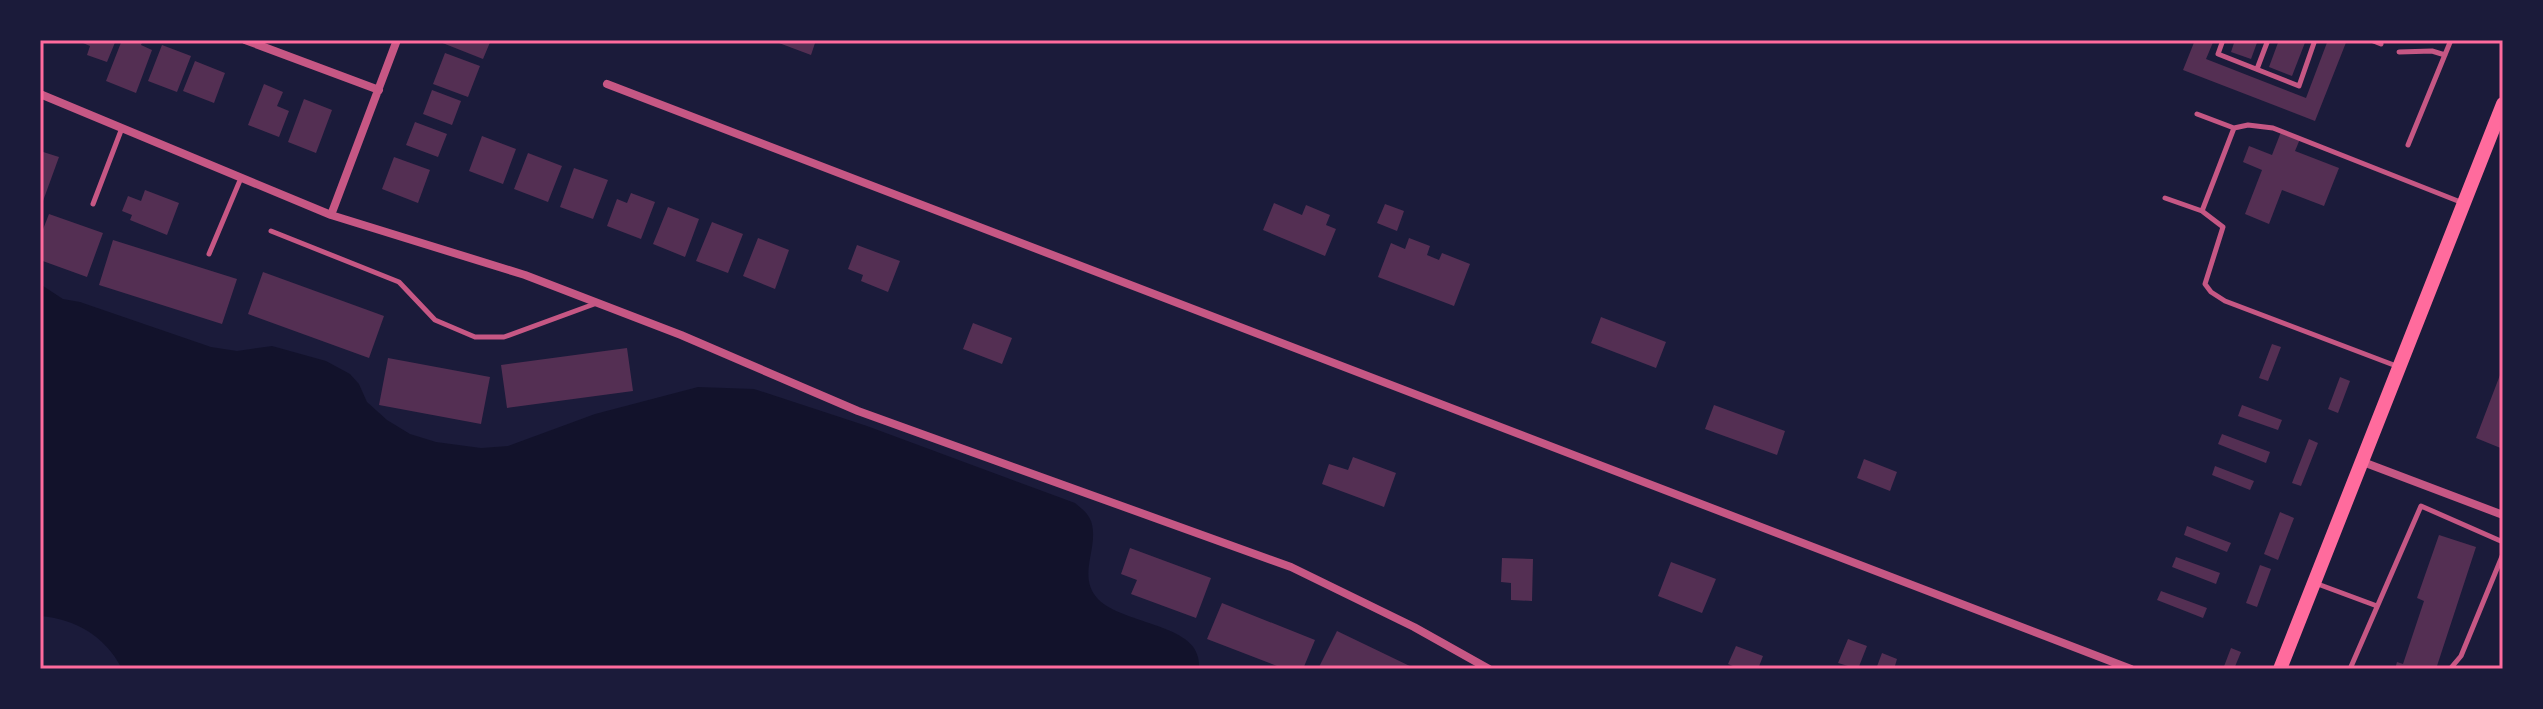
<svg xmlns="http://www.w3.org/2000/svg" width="2543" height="709" viewBox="0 0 2543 709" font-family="Lato,sans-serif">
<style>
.water{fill:#12122b}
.building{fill:#542f53}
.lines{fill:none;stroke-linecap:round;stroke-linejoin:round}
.service{stroke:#c65784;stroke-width:5}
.minor{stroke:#c65784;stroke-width:8}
.secondary{stroke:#ff6b9d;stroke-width:14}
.neatline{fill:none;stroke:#ff6b9d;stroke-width:3}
</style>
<rect width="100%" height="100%" fill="#1b1b3a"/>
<path class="water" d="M40 284 63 299 80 302 211 347 237 351 272 346 326 361 350 374 359 384 367 402 387 420 410 434 436 442 481 448 508 446 595 414 698 387 754 389 867 426 1075 503C1081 508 1088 513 1091 521 1100 547 1076 576 1098 599 1121 623 1191 624 1198 657 1199 661 1199 665 1199 669H122C105 636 76 619 40 616Z"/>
<path class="building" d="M76 40H116L107 62 87 55 90 46Z
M122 40H143L141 45 152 50 136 93 106 81Z
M435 40H491L483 59Z
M771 40H816L811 55Z
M2195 40H2214L2206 59 2306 98 2328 40H2347L2315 121 2183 70Z
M2235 40H2258L2251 59 2231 52Z
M2279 40H2306L2292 76 2269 67Z
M162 45 191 56 177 92 148 81Z
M445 53 480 66 468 97 433 84Z
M195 61 225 73 214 103 183 91Z
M264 84 283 92 277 106 289 111 279 137 248 125Z
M432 90 461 101 452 125 423 114Z
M304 99 332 110 316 153 288 142Z
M415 122 447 134 438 157 406 145Z
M2281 132 2300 139 2295 151 2339 168 2324 206 2282 190 2269 224 2245 214 2262 170 2243 162 2249 146 2272 155Z
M482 136 516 149 503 184 469 171Z
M40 151 59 157 43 201 40 200Z
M528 153 562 166 548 202 514 189Z
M394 157 430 170 418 203 382 189Z
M574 168 608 180 593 219 560 207Z
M145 190 179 203 167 235 130 220 132 215 122 211 128 196 141 201Z
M631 193 655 202 641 239 607 226 617 199 627 203Z
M1274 203 1302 215 1306 205 1330 215 1326 225 1336 229 1325 256 1263 230Z
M1385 204 1404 211 1397 231 1377 223Z
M668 207 699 219 685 257 653 244Z
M49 214 103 233 87 277 40 260V237Z
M712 222 743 234 728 273 696 261Z
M758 238 789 250 775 289 743 276Z
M1409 238 1430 246 1427 255 1439 260 1442 253 1470 264 1454 306 1378 277 1391 243 1405 249Z
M113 240 237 279 222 324 99 285Z
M857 245 900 261 888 292 861 281 863 275 848 269Z
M263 272 384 316 369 358 248 314Z
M1601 317 1666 342 1656 368 1591 343Z
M973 323 1012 338 1002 364 963 349Z
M2272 344 2281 347 2268 381 2259 378Z
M627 348 633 391 507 408 501 365Z
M388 358 490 377 481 424 379 405Z
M2500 375 2503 376V449L2476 438Z
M2340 377 2350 381 2338 413 2328 409Z
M1714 405 1785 431 1777 455 1705 429Z
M2242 405 2282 420 2278 430 2238 416Z
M2222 434 2270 452 2266 463 2218 444Z
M2309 439 2318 443 2301 486 2292 483Z
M1353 457 1396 473 1384 507 1322 484 1329 464 1348 470Z
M1864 459 1897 472 1890 491 1857 478Z
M2215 466 2254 481 2250 490 2212 475Z
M2280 512 2294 518 2278 560 2264 554Z
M2187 526 2231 543 2227 552 2184 535Z
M2439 535 2476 547 2436 669H2395L2397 662 2403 664 2424 601 2417 598Z
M1130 548 1211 578 1196 618 1131 594 1137 580 1121 574Z
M2176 557 2220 573 2216 584 2172 567Z
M1502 558 1533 559 1532 601 1511 600V583L1501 582Z
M1671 562 1716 579 1702 613 1658 596Z
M2260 565 2271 569 2257 607 2246 603Z
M2161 591 2207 608 2203 618 2157 600Z
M1222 603 1315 640 1303 669H1276L1277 666 1207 639Z
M1337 631 1416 669H1318Z
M1848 639 1867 646 1858 669 1838 663Z
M1736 646 1763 656 1758 669H1740L1728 664Z
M2231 648 2241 652 2234 669H2223Z
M1882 653 1897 659 1894 669H1876Z"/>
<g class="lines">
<path class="service" d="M2223 40 2218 54 2299 86 2315 40
M2371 40 2381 44
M2399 52 2432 51 2445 55
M2257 69 2268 40
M2197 114 2234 128 2248 125 2273 128 2463 203
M2408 145 2451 40
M2165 198 2202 211 2223 227 2205 284 2211 292 2225 301 2399 367
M93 204 122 128
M2202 211 2234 128
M271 231 399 282 435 320 475 337H504L597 303
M209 254 241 178
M2315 583 2377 606
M2350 669 2421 506 2503 542
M2450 669 2461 656 2503 554"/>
<path class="minor" d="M245 40 379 90
M607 84 2131 669
M40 94 331 215 525 275 681 335 858 411 1291 567 1414 627 1489 669
M331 215 397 40
M2363 462 2503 515"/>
<path class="secondary" d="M2280 669 2503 104"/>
</g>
<rect width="2543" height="709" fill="none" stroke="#1b1b3a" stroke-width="84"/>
<rect x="42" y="42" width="2459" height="625" class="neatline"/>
</svg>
